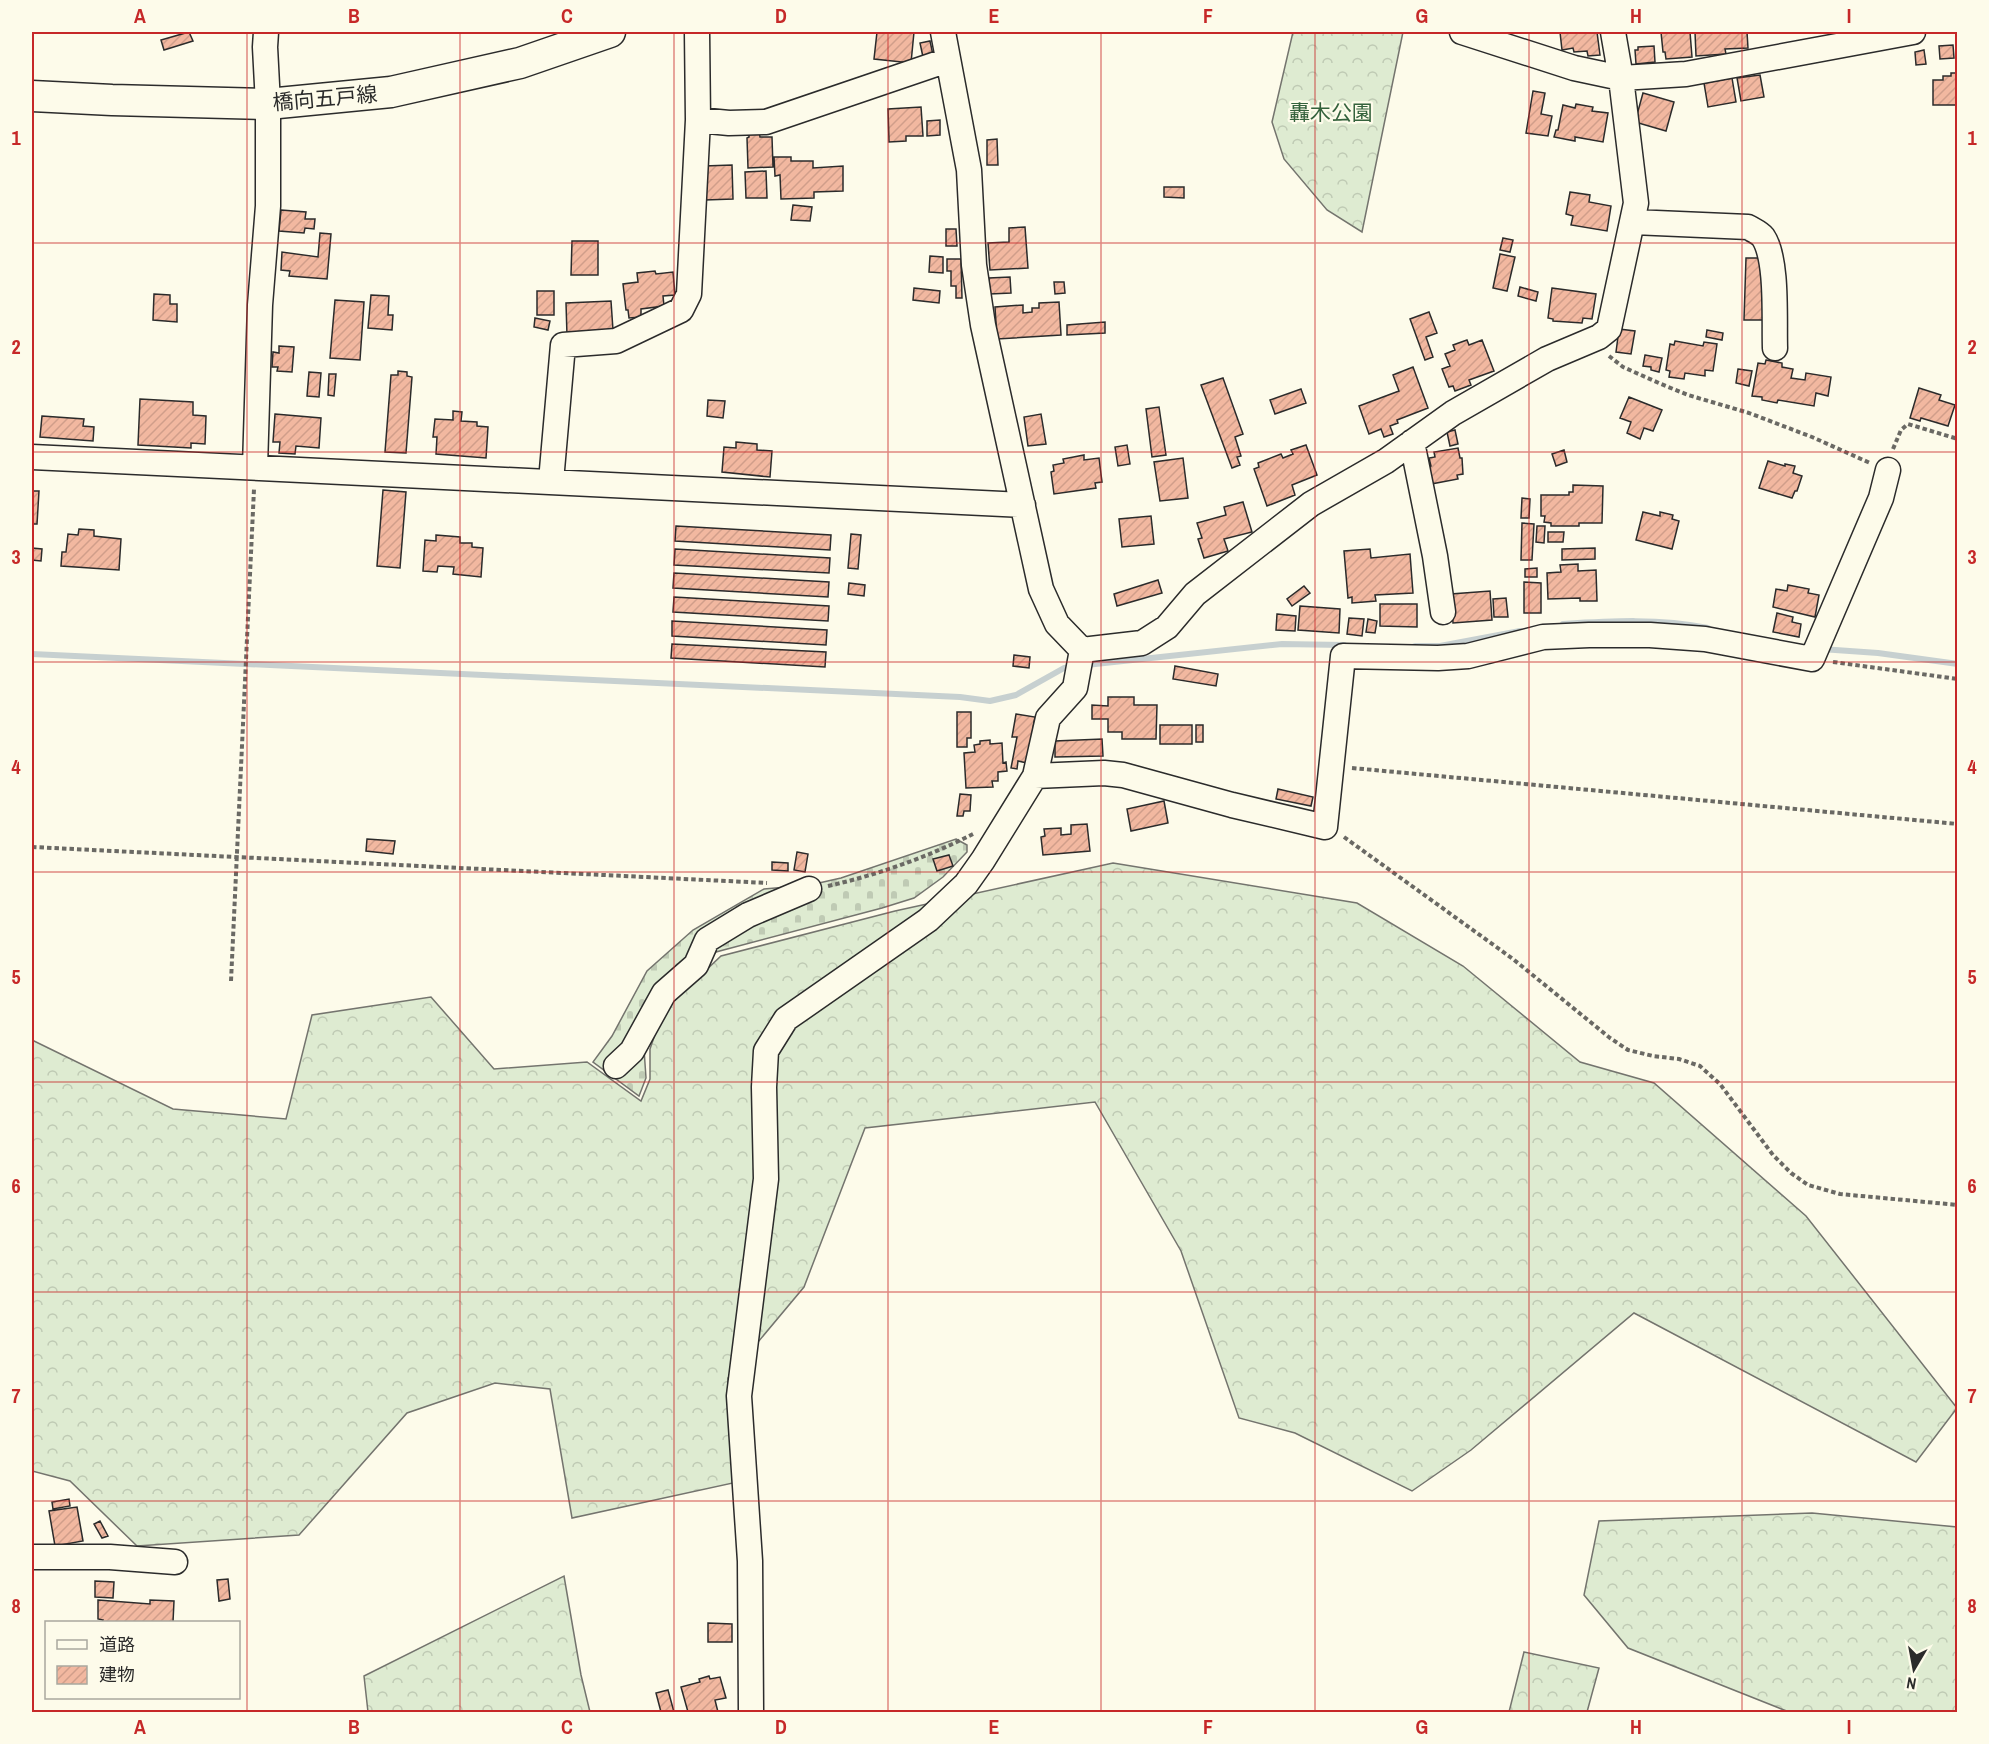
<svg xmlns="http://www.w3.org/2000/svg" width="1989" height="1744" viewBox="0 0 1989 1744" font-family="'Archivo Narrow','Noto Sans JP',sans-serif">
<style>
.forest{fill:url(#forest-crowns);stroke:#74746e;stroke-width:1.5}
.cemetery{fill:url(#cemetery-stones);stroke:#74746e;stroke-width:1.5}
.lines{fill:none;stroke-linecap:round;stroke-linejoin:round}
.stream{stroke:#c7d0d0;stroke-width:6}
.building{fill:url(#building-hatch);stroke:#2b2b2b;stroke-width:1.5}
.minor-casing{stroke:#2b2b2b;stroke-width:27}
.major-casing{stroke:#2b2b2b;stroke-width:33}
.path{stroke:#6a6964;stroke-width:4;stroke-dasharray:4.5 3;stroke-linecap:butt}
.minor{stroke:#fdfbea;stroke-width:24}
.major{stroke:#fdfbea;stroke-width:30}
.grid{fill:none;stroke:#c62828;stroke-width:1.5;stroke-opacity:0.55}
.labels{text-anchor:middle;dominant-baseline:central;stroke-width:4.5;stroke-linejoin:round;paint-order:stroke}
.street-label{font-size:21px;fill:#2b2b2b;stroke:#fdfbea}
.park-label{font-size:21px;fill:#34623c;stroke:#fdfbea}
.neatline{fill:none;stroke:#c62828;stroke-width:2}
.grid-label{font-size:20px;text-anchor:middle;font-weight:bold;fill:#c62828}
</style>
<defs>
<pattern id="forest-crowns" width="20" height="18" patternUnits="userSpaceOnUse" patternTransform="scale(1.5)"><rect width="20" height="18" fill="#deebd1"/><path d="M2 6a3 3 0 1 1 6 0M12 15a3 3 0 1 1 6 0" fill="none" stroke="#bfcab4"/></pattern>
<pattern id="cemetery-stones" width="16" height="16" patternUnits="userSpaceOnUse" patternTransform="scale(1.5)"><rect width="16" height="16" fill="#deebd1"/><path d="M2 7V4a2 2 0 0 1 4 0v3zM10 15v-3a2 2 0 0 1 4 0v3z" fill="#bfcab4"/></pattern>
<pattern id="building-hatch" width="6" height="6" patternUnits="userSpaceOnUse" patternTransform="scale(1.5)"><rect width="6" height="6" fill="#f2b8a0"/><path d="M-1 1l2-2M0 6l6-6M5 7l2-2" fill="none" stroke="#d09e8a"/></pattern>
</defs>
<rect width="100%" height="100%" fill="#fdfbea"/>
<path class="forest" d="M1293 32H1403L1362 232 1327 210 1284 159 1272 122Z
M1113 863 1357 903 1463 966 1580 1062 1654 1083 1806 1216 1957 1408 1916 1462 1634 1313 1471 1450 1412 1491 1295 1433 1239 1418 1181 1251 1095 1102 865 1128 804 1287 728 1378 733 1483 572 1518 550 1389 495 1383 407 1413 299 1535 137 1546 70 1481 32 1471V1040L173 1109 286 1119 312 1015 431 997 494 1069 587 1062 641 1101 650 1079V1049L663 1011 721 956 895 911Z
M1812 1513 1957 1527V1712H1789L1628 1648 1584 1595 1599 1521Z
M564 1576 581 1675 590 1712H368L364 1676Z
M1524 1652 1599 1668 1587 1712H1509Z"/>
<path class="cemetery" d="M956 839 967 845V852L943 877 914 898 882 908 716 952 677 989 644 1049 646 1078 639 1096 593 1062 612 1036 647 971 693 930 764 889 810 885 841 878Z"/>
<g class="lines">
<path class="stream" d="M1563 624C1611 621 1660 618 1708 628
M1415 646H1440L1520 631
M1821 649 1878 653 1958 664
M32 654 960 697 990 701 1016 695 1064 668 1073 667
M1086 665 1282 644 1344 645"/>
</g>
<path class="building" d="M189 32 193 41 164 50 161 40Z
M877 32H914L911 63 874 59Z
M1560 32H1597L1600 55 1588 56 1587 51 1574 52 1573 48 1562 50Z
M1661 32H1690L1692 57 1666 59 1665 52H1663Z
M1695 32H1747L1748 48 1725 49 1726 54 1696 56Z
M930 41 933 55 923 57 920 43Z
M1953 45 1954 58 1940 59 1939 46Z
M1654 46 1655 62 1636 64 1635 50H1638V47Z
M1924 50 1926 64 1916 65 1915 52Z
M1951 73H1958V105H1933V80H1943V76H1951Z
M1760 75 1764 97 1741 101 1737 78Z
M1732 78 1736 102 1708 107 1704 83Z
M1533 91 1545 93 1541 114 1552 116 1548 136 1526 133Z
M1643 93 1674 102 1666 131 1635 122Z
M1576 104 1593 107 1592 111 1608 113 1603 142 1575 137V141L1554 137 1556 130H1558L1563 105 1575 108Z
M921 107 923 136H906V141L889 142 888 109Z
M940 120V135L927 136V121Z
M759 131 760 137H772L773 167 748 168 747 138 749 137V132Z
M997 139 998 165H987V140Z
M774 157H791V161H813V168L843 166V191L814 192V198L781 199 780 175 775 176Z
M732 165 733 199 705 200 704 166Z
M766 171 767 198H746L745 172Z
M1164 187H1184V198L1164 197Z
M1570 192 1590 195 1589 202 1611 206 1607 231 1571 225 1573 216 1566 214Z
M793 205 812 207 810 221 791 220Z
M281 210 306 212 305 219H315L314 229 305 228 304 233 279 231Z
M1025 227 1028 268 990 270 988 243 1009 242V228Z
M946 229H956L957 246H946Z
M320 233 331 234 327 279 289 276 290 271 281 270 282 252 318 257Z
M1503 238 1513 240 1510 252 1500 250Z
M572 241H598V275H571Z
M1500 254 1515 257 1507 291 1493 288Z
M930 256 943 257V273L929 272Z
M1746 258H1765L1764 320H1744Z
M947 259H961L962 298H956V286H951V271H947Z
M655 271 656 274 673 272 675 295 663 296 664 306 641 309V317L629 318 628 310H626L623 284 638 282 637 273Z
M1010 277 1011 293 990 294 989 278Z
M1054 282H1064L1065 293 1055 294Z
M1520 287 1538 292 1536 301 1518 296Z
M914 288 940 291 939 303 913 300Z
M1552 288 1596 294 1592 319 1583 318 1582 323 1553 321V319L1548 318Z
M537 291H554V315H537Z
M154 294 170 295V304H177V322L153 320Z
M371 295 389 296 388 315H393L392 330 368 328Z
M335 300 364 302 360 360 330 358Z
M611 301 613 330 567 336 566 303Z
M1059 302 1061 335 997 339 995 307 1023 305V313L1032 312V308H1039V303Z
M1429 312 1437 333 1426 337 1433 357 1425 360 1410 319Z
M535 318 550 321 548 330 534 327Z
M1105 322V333L1067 335V325Z
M1619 329 1635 331 1631 354 1616 352Z
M1707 330 1723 333 1722 340 1706 337Z
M1467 340 1469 345 1482 340 1494 371 1469 380 1471 385 1455 391 1453 386 1449 387 1442 369 1450 366 1445 354 1455 350 1453 345Z
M1675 341 1703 346 1704 342 1717 344 1713 371 1705 370V376L1685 373 1684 379 1669 377 1670 371 1666 370 1670 344 1674 345Z
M279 346 294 347 292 372 277 371 278 367H272L273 352 279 353Z
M1645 355 1662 358 1659 372 1651 370V367L1643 366Z
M1766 360 1782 363V367L1793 369 1791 378 1805 380 1806 373 1831 377 1828 396 1816 393 1814 406 1778 400 1777 403 1762 400V397L1752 396 1758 363 1765 364Z
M1413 367 1428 408 1397 420 1398 423 1390 426 1393 434 1384 437 1381 429 1369 434 1359 406 1399 391 1393 375Z
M1738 369 1752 371 1749 386 1736 383Z
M398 371 407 372V376L412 377 406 453 385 452 391 375H398Z
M309 372 321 373 319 397 307 396Z
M329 374H336L334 396 328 395Z
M1223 378 1243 434 1235 437 1241 456 1237 457 1240 465 1232 468 1201 385Z
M1919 388 1941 395 1939 400 1955 405 1948 426 1921 418 1920 421 1910 418Z
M1301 389 1306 403 1275 414 1270 400Z
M1629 397 1662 410 1653 431 1644 428 1640 439 1627 433 1631 422 1620 418Z
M140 399 193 402V415L206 416 205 444 191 443V448L138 445Z
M708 400 725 401 723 418 707 416Z
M1159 407 1166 455 1152 457 1146 409Z
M453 411 462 412 461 421 477 422V426L488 427 486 458 436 454 437 437H433L435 419 453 420Z
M275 414 321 418 319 448 296 446 295 454 279 453 280 442H273Z
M1041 414 1046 444 1028 446 1024 417Z
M42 416 84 419 83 426 94 427 93 441 40 437Z
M1455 430 1458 444 1450 446 1447 432Z
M736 442 757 444V450L772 451 770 477 722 472 724 447 736 448Z
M1127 445 1130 464 1118 466 1115 447Z
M1306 445 1317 475 1292 485 1295 495 1267 506 1254 469 1259 467 1258 463 1281 454 1283 458 1293 454 1291 450Z
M1458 448 1460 458H1462L1463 474 1457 475 1458 479 1431 484 1428 467 1431 466 1429 458 1435 457 1434 452Z
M1564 450 1567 462 1556 466 1552 454Z
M1084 455V460L1099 458 1102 482 1095 483 1096 488 1054 494 1051 472 1054 471 1053 465 1064 463 1063 459Z
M1183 458 1188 498 1160 501 1154 462Z
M1768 461 1785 466V464L1795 466 1793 473 1802 476 1797 491H1795L1792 498 1759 488Z
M1573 485 1603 486 1602 523H1579V526H1551V523L1544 522 1545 516H1541V495H1569V492H1573Z
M383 490 406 492 400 568 377 566Z
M32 491H39L37 524H32Z
M1522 498 1530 499 1529 518H1521Z
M1243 502 1252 532 1224 539 1228 551 1204 558 1198 539 1202 538 1197 523 1226 515 1224 507Z
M1643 512 1660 516V512L1673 515 1672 519 1679 521 1672 549 1636 540Z
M1151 516 1154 544 1122 547 1119 519Z
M1522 523 1534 524 1532 560H1521Z
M676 526 831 535 830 550 675 541Z
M1537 526H1545L1544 543 1536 542Z
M79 529 94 530V536L121 539 119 570 61 566 62 552H66L68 534 78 535Z
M1548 532H1564L1563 542H1548Z
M851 534 861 535 858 569 848 568Z
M436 535 460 537V543H472V547L483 548 481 577 453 574 454 567 438 566 437 572 423 571 425 540 436 541Z
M32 548 42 549 41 561 32 560Z
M1595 548V559L1562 560V549Z
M675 549 830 558 829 573 674 565Z
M1370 549 1371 558 1410 554 1413 593 1375 595 1376 601 1352 603V597L1348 598 1344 551Z
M1578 564V571L1596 570 1597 601H1580V598L1548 599 1547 573 1561 572 1560 565Z
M1537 568V577H1525V569Z
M674 573 829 582 828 597 673 588Z
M1158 580 1162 593 1117 606 1114 594Z
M1524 582 1541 583V613H1524Z
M849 583 865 585 864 596 848 594Z
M1788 585 1809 589 1808 593 1819 595 1815 617 1773 607 1776 589 1787 591Z
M1304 586 1310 593 1292 606 1287 599Z
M1490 591 1492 620 1453 623 1451 594Z
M674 597 829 606 828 621 673 612Z
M1506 598 1508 617H1494L1493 599Z
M1380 604H1417V627L1380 626Z
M1300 606 1340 609 1339 633 1298 630Z
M1777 613 1793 617 1792 622 1801 624 1799 637 1773 632Z
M1277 614 1296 616 1295 631 1276 630Z
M1349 618 1364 619 1362 636 1347 634Z
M1368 619 1377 621 1375 633 1366 632Z
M672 621 827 630 826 645 672 636Z
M672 644 826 652 825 667 671 658Z
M1014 655 1030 657 1029 668 1013 666Z
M1175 666 1218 674 1216 686 1173 679Z
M1108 697H1134V705H1157L1156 739H1122V732H1108V719H1092V705L1108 706Z
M957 712H971V738H967V747H957Z
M1016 714 1035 717 1027 763 1018 761 1017 769 1011 768 1017 737H1012Z
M1160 725H1192V744H1160Z
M1196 725H1203V742H1196Z
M1102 739 1103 756 1055 757V741Z
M990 740V744L1002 743 1003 763 1006 762 1007 771 998 772V781H992L993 787 966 788 964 753 975 752 974 745 980 744V741Z
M1278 789 1313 797 1311 806 1276 799Z
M960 794 971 795 970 811H964L963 816H957Z
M1164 801 1168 823 1131 831 1127 809Z
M1087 824 1090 851 1043 855 1041 837 1045 836 1044 829 1061 828V835L1071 834V825Z
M367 839 395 841 393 854 366 851Z
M797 852 808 854 805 872 794 870Z
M949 855 953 866 937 871 933 859Z
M772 862 788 863V871L772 870Z
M69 1499 70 1506 53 1509 52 1502Z
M77 1507 83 1541 55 1546 49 1511Z
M100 1521 108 1536 102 1538 94 1524Z
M228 1579 230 1599 219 1601 217 1580Z
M95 1581 114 1582 113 1598 95 1597Z
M98 1600 150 1604V1600L174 1601 173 1622H102L103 1620 98 1619Z
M708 1623 732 1624V1642H708Z
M709 1676 710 1679 720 1677 726 1698 715 1700 718 1712H688L681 1687 700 1682 699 1679Z
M668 1690 674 1712H661L656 1693Z"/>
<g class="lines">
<defs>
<path id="minor" d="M943 32 969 170 974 265 983 325 1041 589 1057 624 1082 650
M1462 32 1574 68 1621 78 1686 74 1913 32
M698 120 729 123 766 122 948 60
M1633 222 1748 227C1753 230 1760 233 1763 237 1778 259 1774 320 1775 348
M1412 442 1435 556 1443 612
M32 457 1023 505
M255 467 260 305 268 206V104L265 47 266 32
M551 481 563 345 616 341 681 310 689 294 698 120 697 32
M1082 650 1142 643 1167 627 1195 594 1311 504 1386 461 1453 413 1547 359 1599 337 1609 329 1636 203 1621 78 1613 32
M1035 776 1104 773 1123 775 1232 805 1325 827 1343 656 1438 658 1468 656 1543 637 1589 635H1650L1705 639 1812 659 1881 498 1888 470
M616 1066 632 1051 664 993 696 965 707 940 748 915 809 889
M32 1557H110L175 1562
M751 1712 750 1561 739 1396 766 1179 764 1087 766 1051 786 1019 928 920 966 884 983 860 1035 776 1048 718 1075 688 1082 650"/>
<path id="major" d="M32 96 112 100 268 104 391 92 520 63 610 32"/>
</defs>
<use href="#minor" class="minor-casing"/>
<use href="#major" class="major-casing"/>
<path class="path" d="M1609 356 1623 367 1661 384 1688 395 1749 413 1812 437 1870 463
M1893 449 1901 430 1908 424 1958 439
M1833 662 1958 679
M1352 768 1958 824
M1344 837 1513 959 1610 1038 1628 1050 1653 1056 1679 1059 1700 1066 1720 1084 1773 1155 1791 1173 1808 1185 1840 1194 1958 1205
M32 847 767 883
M828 886C877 875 928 857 973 834
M231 981 254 489"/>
<use href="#minor" class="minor"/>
<use href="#major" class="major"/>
</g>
<path class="grid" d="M247 32V1712M460 32V1712M674 32V1712M888 32V1712M1101 32V1712M1315 32V1712M1529 32V1712M1742 32V1712M32 243H1958M32 452H1958M32 662H1958M32 872H1958M32 1082H1958M32 1292H1958M32 1501H1958"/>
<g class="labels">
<g class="street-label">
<text transform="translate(325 98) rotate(-5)">橋向五戸線</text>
</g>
<g class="park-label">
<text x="1331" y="112">轟木公園</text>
</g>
</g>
<rect width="1989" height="1744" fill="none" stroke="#fdfbea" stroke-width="66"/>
<rect x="45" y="1621" width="195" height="78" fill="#fdfbea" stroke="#a9a89e" stroke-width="1.5"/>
<rect x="57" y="1640" width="30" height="9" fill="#fdfbea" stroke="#a9a89e" stroke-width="1.5"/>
<text x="99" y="1651" font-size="18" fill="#2b2b2b">道路</text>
<rect x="57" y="1666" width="30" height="18" fill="url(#building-hatch)" stroke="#a9a89e" stroke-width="1.5"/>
<text x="99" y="1681" font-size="18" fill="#2b2b2b">建物</text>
<g transform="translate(1914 1669) rotate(190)" stroke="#fdfbea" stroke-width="4.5" paint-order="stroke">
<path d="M0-4.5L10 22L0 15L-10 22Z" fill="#2b2b2b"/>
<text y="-9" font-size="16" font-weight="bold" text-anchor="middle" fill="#2b2b2b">N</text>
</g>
<rect x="33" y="33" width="1923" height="1678" class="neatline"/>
<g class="grid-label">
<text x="140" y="23">A</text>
<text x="354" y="23">B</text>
<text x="567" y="23">C</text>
<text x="781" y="23">D</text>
<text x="994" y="23">E</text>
<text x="1208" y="23">F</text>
<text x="1422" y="23">G</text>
<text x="1636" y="23">H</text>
<text x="1849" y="23">I</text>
<text x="16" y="145">1</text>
<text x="1972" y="145">1</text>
<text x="16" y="354">2</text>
<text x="1972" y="354">2</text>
<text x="16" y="564">3</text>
<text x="1972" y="564">3</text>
<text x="16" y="774">4</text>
<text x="1972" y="774">4</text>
<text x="16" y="984">5</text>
<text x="1972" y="984">5</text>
<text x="16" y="1193">6</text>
<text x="1972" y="1193">6</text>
<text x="16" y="1403">7</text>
<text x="1972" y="1403">7</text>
<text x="16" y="1613">8</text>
<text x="1972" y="1613">8</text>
<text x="140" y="1734">A</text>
<text x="354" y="1734">B</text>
<text x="567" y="1734">C</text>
<text x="781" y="1734">D</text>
<text x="994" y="1734">E</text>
<text x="1208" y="1734">F</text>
<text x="1422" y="1734">G</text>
<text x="1636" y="1734">H</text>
<text x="1849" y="1734">I</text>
</g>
</svg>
